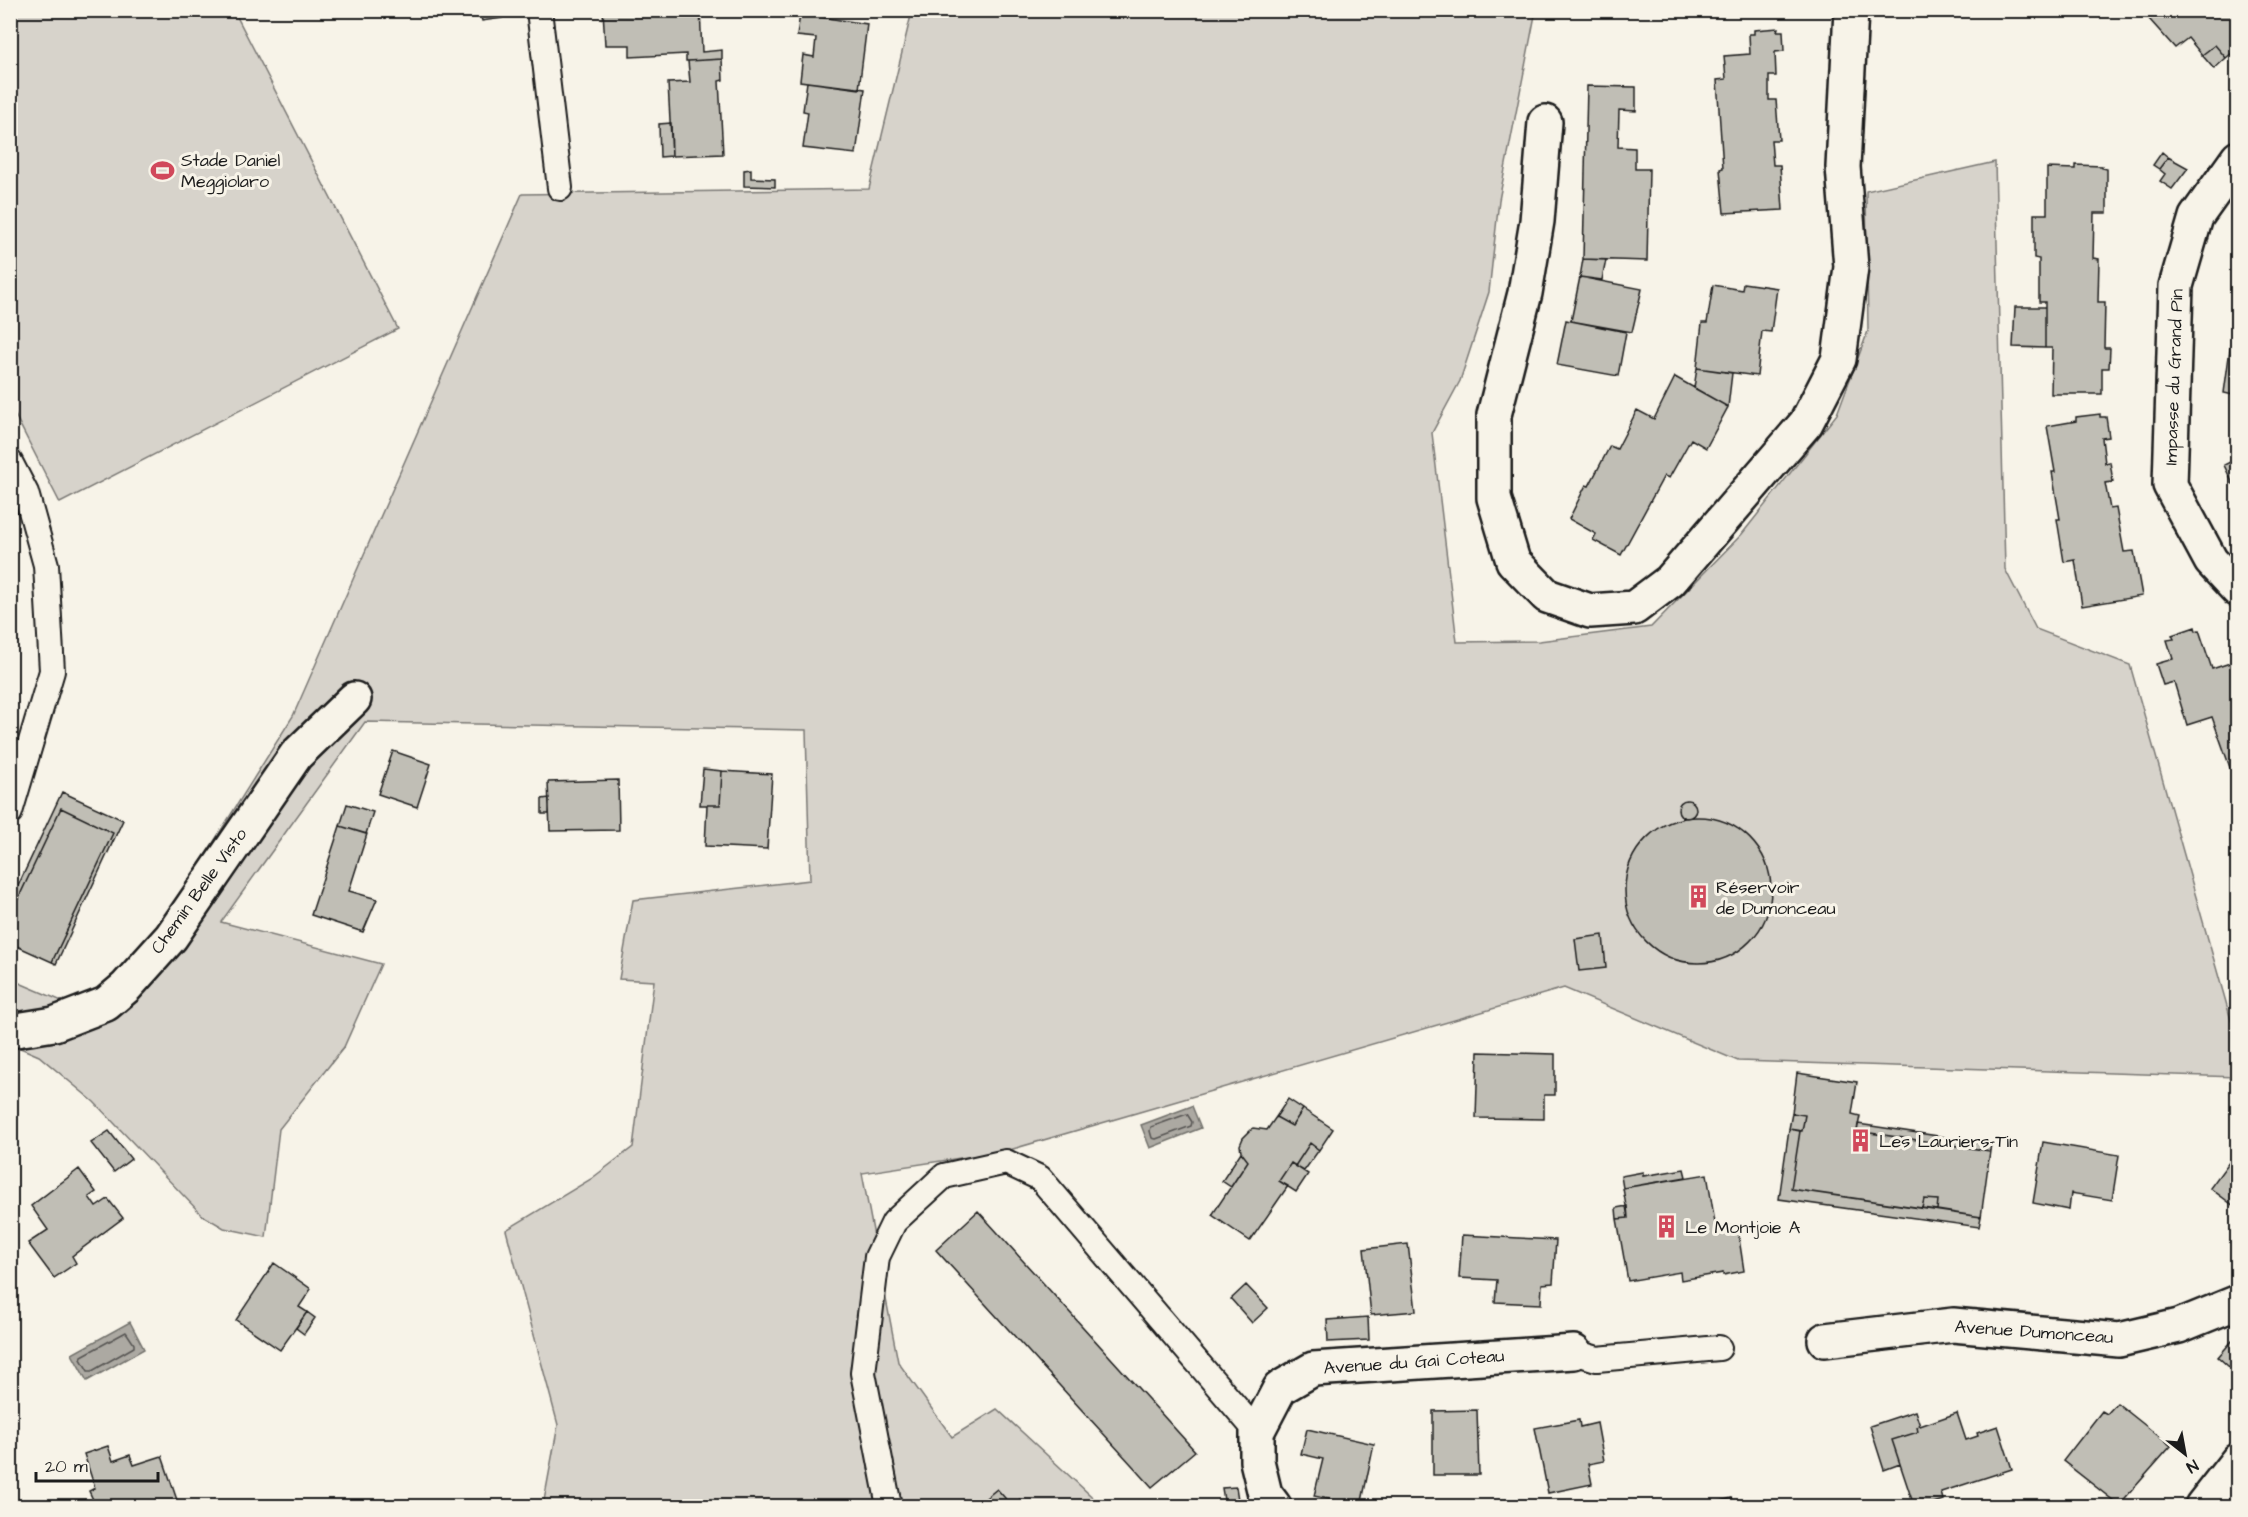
<svg xmlns="http://www.w3.org/2000/svg" width="2248" height="1517" viewBox="0 0 2248 1517" font-family="'Architects Daughter',sans-serif">
<style>
.green{fill:#d7d3cb;stroke:#7a7874;stroke-width:1.5}
.water{fill:#aca9a2;stroke:#72716c;stroke-width:1.5}
.lines{fill:none;stroke-linecap:round;stroke-linejoin:round}
.shore{stroke:#565452;stroke-width:1.5}
.building{fill:#c0beb5;stroke:#1c1c1c;stroke-width:1.5}
.lane-casing{stroke:#1c1c1c;stroke-width:28}
.street-casing{stroke:#1c1c1c;stroke-width:38}
.lane{stroke:#f7f3e8;stroke-width:24}
.street{stroke:#f7f3e8;stroke-width:33}
.labels{text-anchor:middle;dominant-baseline:central;stroke-width:6;stroke-linejoin:round;paint-order:stroke}
.poi-label{font-size:18px;fill:#1c1c1c;stroke:#f7f3e8;text-anchor:start}
.street-label{font-size:18px;fill:#1c1c1c;stroke:#f7f3e8}
</style>
<rect width="100%" height="100%" fill="#f7f3e8"/>
<filter id="ink" filterUnits="userSpaceOnUse"><feTurbulence type="fractalNoise" baseFrequency=".0167" numOctaves="2"/><feDisplacementMap in="SourceGraphic" scale="12" xChannelSelector="R" yChannelSelector="G"/><feConvolveMatrix kernelMatrix="1 2 1 2 8 2 1 2 1" color-interpolation-filters="sRGB"/></filter>
<g filter="url(#ink)">
<path class="green" d="M11 10 234 11 398 329 60 503 11 407Z
M1536 10 1499 200 1489 292 1460 381 1432 433 1457 642 1539 641 1651 627 1742 534 1837 414 1868 331 1866 191 1995 162 2005 569 2036 629 2130 665 2237 1041 2238 1077 1738 1061 1564 988 1006 1151 862 1173 898 1362 952 1437 997 1409 1102 1506H543L558 1425 506 1230 591 1179 633 1147 654 981 619 979 633 900 810 880 806 730 365 722 221 922 381 964 344 1047 279 1129 266 1237 224 1228 202 1215 94 1102 39 1056 11 1044 10 979 64 1002 103 992 155 935 293 716 522 194 869 189 912 11Z"/>
<path class="water" d="M1192 1106 1201 1128 1150 1148 1141 1125Z
M130 1322 144 1349 87 1381 72 1354Z"/>
<g class="lines">
<path class="shore" d="M1187 1114 1192 1122 1191 1126 1156 1139 1152 1138 1150 1131 1151 1127Z
M126 1332 134 1344V1347L92 1371H88L81 1359 82 1356Z"/>
</g>
<path class="building" d="M479 10H501L502 18 482 21Z
M603 10H700L702 52 722 50V59L688 61H686V54L630 57V45H605Z
M2141 10H2228L2238 21V48L2226 58 2215 45 2202 55 2188 38 2175 48Z
M800 14 867 24 859 89 800 81 803 55 814 57 816 38 797 36Z
M1778 28 1777 31H1783L1784 51 1775 52 1776 76H1769V100H1776L1779 140H1771L1773 165H1780L1783 210 1724 213 1720 169 1723 168 1717 80 1726 79 1724 56 1750 54 1749 34H1754V30Z
M2215 45 2226 58 2214 69 2202 55Z
M722 59 723 80 719 81 723 154 672 156 668 83 690 82 688 61Z
M807 82 865 89 856 154 803 148 808 112 803 111Z
M1587 86 1636 87V111L1619 110 1618 147 1635 148V169H1649L1647 261 1583 259Z
M671 123 672 156 660 157 659 124Z
M2162 152 2168 157 2159 169 2153 165Z
M2168 157 2188 168 2172 189 2160 181 2165 174 2159 169Z
M2075 165 2102 166V168L2107 169V213H2094L2093 258 2099 259 2098 302H2105L2104 348H2110L2109 368H2102V394H2051L2052 348H2045V302H2039V259L2034 258V214H2047V168L2075 169Z
M751 169V178L775 179V187L744 186V170Z
M1583 259 1606 260 1602 280 1580 277Z
M1580 277 1642 289 1632 332 1571 321Z
M1743 283 1777 288 1771 332 1762 331 1757 376 1697 368 1702 323H1707L1713 285 1742 290Z
M2015 307H2045V348L2013 347Z
M1566 320 1626 332 1618 376 1557 365Z
M2233 327 2238 328V396L2224 393Z
M1697 368 1732 373 1728 407 1694 388Z
M1675 377 1728 407 1706 448 1691 439 1669 478 1664 476 1621 555 1593 540 1596 534 1569 519 1586 485 1589 486 1610 446 1617 449 1637 410 1654 419Z
M2100 414V417H2106L2109 437 2102 438 2105 463 2110 462 2113 482 2105 483 2110 509 2116 508 2124 552 2134 551 2142 596 2082 606 2075 560 2064 562 2057 519H2060L2052 472H2055L2047 426 2076 421V417Z
M2238 458V482L2233 484 2224 465Z
M2195 627 2196 631 2199 630 2212 669 2230 663 2238 686V790L2212 717 2187 725 2174 682 2163 685 2156 664 2173 659 2167 640 2174 639 2172 635Z
M393 751 431 764 417 807 378 794Z
M703 769 722 771 720 805H700Z
M722 771 772 774 767 849 705 846 707 805H720Z
M618 780 619 830 550 831 548 782Z
M62 792 123 820 56 964 52 962 113 833 61 808 10 916V903Z
M549 798V814H542V799Z
M1678 809a9 9 0 1 1 18 0a9 9 0 1 1-18 0Z
M347 804 373 812 366 834 340 826Z
M61 808 113 833 52 962 10 943V916Z
M1625 890a73 73 0 1 1 146 0a73 73 0 1 1-146 0Z
M340 826 367 834 349 891 377 899 363 932 311 915Z
M1603 935 1606 968 1579 971 1575 939Z
M1478 1052 1555 1054V1095H1544V1119L1476 1118Z
M1797 1073 1857 1082 1852 1114 1860 1116 1857 1131 1990 1151 1981 1217 1937 1210 1938 1200 1924 1199 1922 1208 1791 1189 1800 1131H1802L1805 1115 1792 1113Z
M1288 1099 1303 1109 1292 1126 1276 1117Z
M1303 1109 1333 1129 1319 1150 1310 1143 1295 1166 1291 1163 1279 1181 1288 1186 1250 1241 1212 1215 1248 1161 1241 1152 1240 1145 1243 1138 1253 1128 1267 1130 1276 1117 1292 1126Z
M1792 1113 1805 1115 1802 1131 1789 1129Z
M1858 1124 1991 1144 1990 1151 1857 1131Z
M1789 1129 1800 1131 1791 1189 1981 1217 1979 1227 1779 1199Z
M109 1131 131 1159 114 1172 91 1143Z
M2043 1142 2119 1155 2112 1200 2071 1193 2069 1210 2033 1203Z
M1310 1143 1319 1150 1304 1171 1295 1166Z
M2238 1150V1209L2210 1188Z
M1241 1152 1248 1161 1231 1187 1222 1181Z
M1291 1163 1308 1174 1296 1192 1279 1181Z
M79 1169 96 1192 89 1197 96 1207 108 1199 123 1218 72 1256 76 1263 54 1278 28 1243 48 1230 31 1206Z
M1684 1169 1686 1177 1623 1188 1621 1176 1643 1172V1176Z
M1707 1174 1716 1229 1737 1225 1744 1271 1723 1275V1273L1681 1280 1680 1272 1628 1281 1617 1219 1628 1218 1623 1188Z
M1924 1199 1938 1200 1937 1210 1922 1208Z
M1627 1206 1628 1218 1617 1219 1616 1208Z
M978 1211 1195 1451 1152 1487 936 1250Z
M1462 1235 1556 1240 1553 1283 1542 1284 1541 1304 1495 1302 1497 1280 1459 1278Z
M1408 1244 1416 1311 1371 1315 1364 1249Z
M274 1263 311 1289 299 1307 307 1312 280 1350 236 1320Z
M1246 1285 1268 1308 1252 1323 1231 1299Z
M307 1312 315 1318 304 1334 296 1328Z
M1368 1317 1369 1340 1328 1342 1327 1320Z
M2232 1341 2238 1345V1375L2218 1357Z
M2117 1403 2171 1446 2119 1505 2063 1461 2102 1411 2107 1414Z
M1477 1410 1479 1475H1433V1411Z
M1915 1411 1920 1426 1917 1427 1918 1432 1892 1440 1900 1464 1884 1470 1870 1426Z
M1957 1413 1966 1440 1978 1436 1977 1433 1998 1426 2012 1469 1941 1492 1943 1500 1924 1506H1914L1892 1440 1918 1432 1917 1427Z
M1579 1420 1580 1427 1597 1423 1604 1461 1588 1464 1592 1484 1548 1493 1535 1428Z
M1307 1429 1374 1444 1361 1506 1314 1496 1323 1459 1301 1454Z
M108 1446 113 1461 130 1455 134 1465 162 1456 178 1503 167 1506H96L89 1491 95 1488 84 1454Z
M1236 1487 1239 1506H1225L1222 1488Z
M997 1489 1012 1506 1020 1499 1027 1506H986L981 1502Z
M1732 1498 1734 1506H1702Z"/>
<g class="lines">
<defs>
<path id="lane" d="M539 10 560 188
M10 462 26 493 46 565 52 671 10 812
M1574 1352 1597 1359 1719 1348
M889 1506 863 1373 877 1257 894 1222 944 1176 1006 1162 1040 1178 1257 1432"/>
<path id="street" d="M1545 122 1537 221 1525 293 1494 415V498L1513 561 1547 596 1590 611 1634 608 1670 581 1806 423 1839 359 1851 267 1843 167 1851 10
M2238 158 2196 217 2176 286 2170 485 2211 561 2238 590
M10 1031 54 1024 106 1004 126 987 171 937 296 755 354 699
M1825 1340 1953 1325 2119 1340 2179 1326 2238 1302
M1274 1506 1265 1494 1257 1461V1432L1280 1388 1313 1369 1574 1352
M2202 1506 2238 1460"/>
</defs>
<use href="#lane" class="lane-casing"/>
<use href="#street" class="street-casing"/>
<use href="#lane" class="lane"/>
<use href="#street" class="street"/>
</g>
</g>
<defs>
<symbol id="stadium-bare" viewBox="-9 -9 18 18"><path d="M0-5a6.5 5 0 1 0 0 10a6.5 5 0 1 0 0-10ZM-3.5-1.8h7v3.6h-7Z" fill="#d1495b" stroke="#f7f3e8" stroke-width="2.5" paint-order="stroke"/></symbol>
<symbol id="building-bare" viewBox="-9 -9 18 18"><path d="M-4-6H4V6H1V3H-1V6H-4ZM-2.5-4.3h1.7v1.8h-1.7ZM.8-4.3h1.7v1.8H.8ZM-2.5-1h1.7V.8h-1.7ZM.8-1h1.7V.8H.8Z" fill="#d1495b" stroke="#f7f3e8" stroke-width="2.5" paint-order="stroke"/></symbol>
</defs>
<g fill-rule="evenodd">
<use href="#stadium-bare" x="146" y="154" width="33" height="33"/>
<use href="#building-bare" x="1682" y="880" width="33" height="33"/>
<use href="#building-bare" x="1844" y="1124" width="33" height="33"/>
<use href="#building-bare" x="1650" y="1210" width="33" height="33"/>
</g>
<g class="labels">
<g class="poi-label">
<text x="181" y="160">Stade Daniel<tspan x="181" dy="21">Meggiolaro</tspan></text>
<text x="1716" y="887">Réservoir<tspan x="1716" dy="21">de Dumonceau</tspan></text>
<text x="1879" y="1141">Les Lauriers-Tin</text>
<text x="1685" y="1227">Le Montjoie A</text>
</g>
<g class="street-label">
<text transform="translate(2174 377) rotate(-88)">Impasse du Grand Pin</text>
<text transform="translate(199 891) rotate(-54)">Chemin Belle Visto</text>
<text transform="translate(2034 1332) rotate(4)">Avenue Dumonceau</text>
<text transform="translate(1414 1362) rotate(-4)">Avenue du Gai Coteau</text>
</g>
</g>
<rect width="2248" height="1517" fill="none" stroke="#f7f3e8" stroke-width="36"/>
<rect x="18" y="18" width="2212" height="1481" fill="none" stroke="#1c1c1c" stroke-width="2" filter="url(#ink)"/>
<g transform="translate(2185 1454) rotate(149)" stroke="#f7f3e8" stroke-width="4.5" paint-order="stroke">
<path d="M0-4.5L10 22L0 15L-10 22Z" fill="#1c1c1c"/>
<text y="-9" font-size="16" font-weight="bold" text-anchor="middle" fill="#1c1c1c">N</text>
</g>
<path d="M36 1472v9h122v-9" fill="none" stroke="#1c1c1c" stroke-width="3"/>
<text x="45" y="1472" font-size="18" fill="#1c1c1c" stroke="#f7f3e8" stroke-width="4.5" paint-order="stroke">20 m</text>
</svg>
